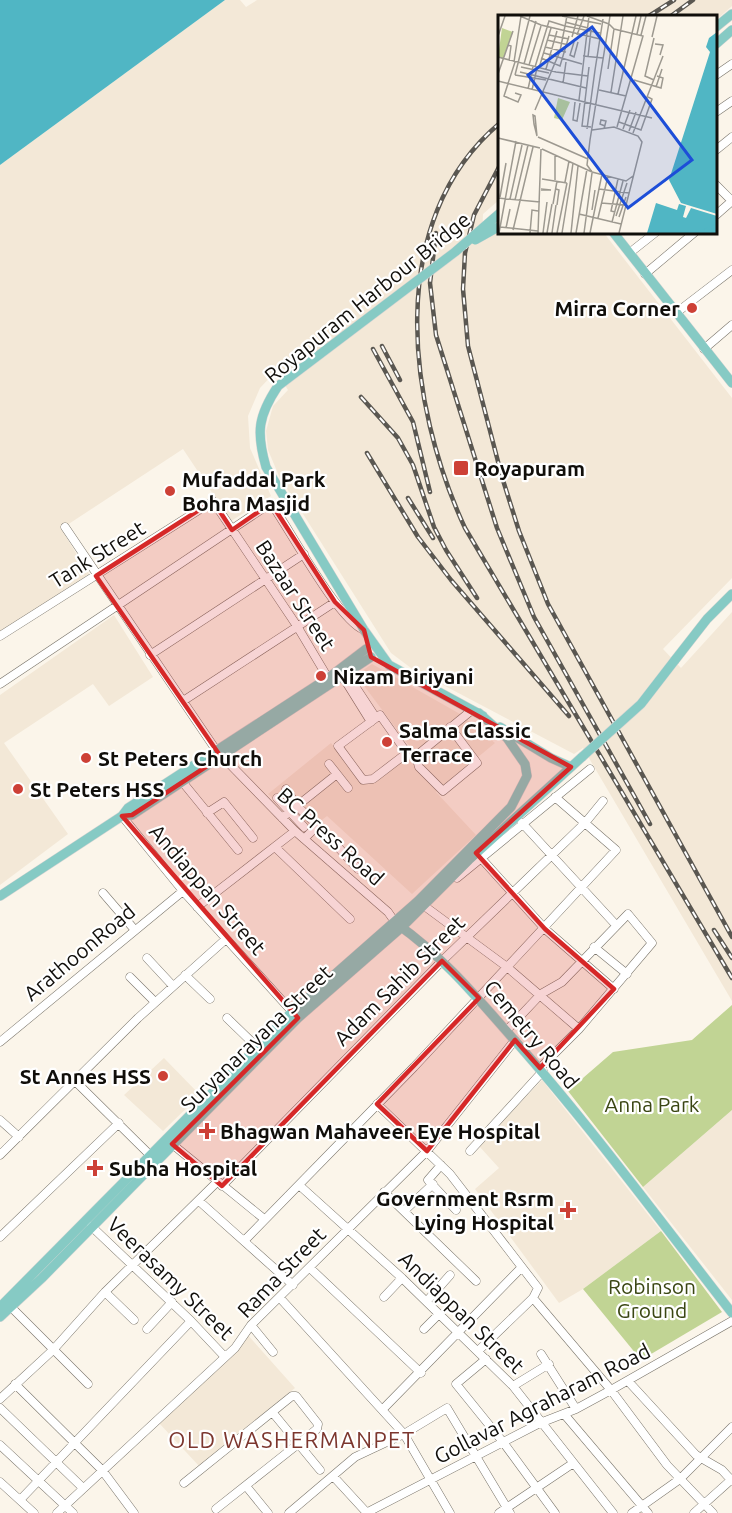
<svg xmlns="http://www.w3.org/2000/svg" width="732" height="1513" viewBox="0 0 732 1513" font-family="Ubuntu,sans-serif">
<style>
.built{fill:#f3e8d7}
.green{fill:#c1d494}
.water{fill:#50b6c4}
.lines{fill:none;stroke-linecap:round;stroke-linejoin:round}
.minor-casing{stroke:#79746a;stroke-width:9}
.major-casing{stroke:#d4d4d3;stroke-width:10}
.minor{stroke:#fff;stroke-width:8}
.major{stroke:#86cac4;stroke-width:9}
.rail-casing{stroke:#5a5751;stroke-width:4.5}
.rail{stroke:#fff;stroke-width:2;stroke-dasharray:7;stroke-linecap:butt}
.major-bridge-casing{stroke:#d4d4d3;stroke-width:10;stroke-linecap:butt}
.major-bridge{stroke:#86cac4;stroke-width:9}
.marked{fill:#d62828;fill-opacity:0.2;stroke:#d62828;stroke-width:4.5;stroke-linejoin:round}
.poi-dot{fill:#cd4036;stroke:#fff;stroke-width:2}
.labels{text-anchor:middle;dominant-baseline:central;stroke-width:4.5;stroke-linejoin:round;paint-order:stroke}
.street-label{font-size:21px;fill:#100e0a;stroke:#fff}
.poi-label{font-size:21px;font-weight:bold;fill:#100e0a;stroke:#fff;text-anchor:start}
.park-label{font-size:21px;fill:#3a4613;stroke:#fff}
.neighbourhood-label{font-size:22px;letter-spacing:1.5px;fill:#7c362e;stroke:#fff}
.inset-river{fill:none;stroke:#50b6c4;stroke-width:3}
.inset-road{fill:none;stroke:#9d9990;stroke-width:1.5}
.view{fill:#1d4ed8;fill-opacity:0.15;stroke:#1d4ed8;stroke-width:3}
.inset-edge{fill:none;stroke:#100e0a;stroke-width:3}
</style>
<rect width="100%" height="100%" fill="#fbf5ea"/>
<path class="built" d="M225 0H240L246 7 257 0H732V6L716 20V16H500L499 200 483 214 482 240 499 230 500 232 604 233 732 398V578L663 649 681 668 732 612V1001L583 748 574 754 411 668 391 653 279 476 268 450 266 431 273 406 288 390 276 371 260 388 248 416 250 448 271 496 231 521 183 449 61 529 89 574 0 632V165Z
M114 615 153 677 109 706 93 684 4 743 68 834 0 885V695Z
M372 664 460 714 495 743 436 792 476 835 412 894 327 816 308 831 268 794 331 743 361 782 410 747 356 675Z
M164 1058 200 1095 163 1131 124 1095Z
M542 1080 661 1231 583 1289 559 1303 475 1189 499 1168 479 1146Z
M732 1110V1300L643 1187Z
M247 1334 295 1388 199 1466 159 1423Z"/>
<path class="green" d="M732 1005V1110L643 1187 568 1091 613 1052 692 1040Z
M661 1231 722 1312 641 1360 583 1289Z"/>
<path class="water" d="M0 0H225L0 165Z"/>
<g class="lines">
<defs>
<path id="minor" d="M716 75 732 64
M716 112 732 101
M716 150 732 137
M716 185 732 201
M716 215 732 201
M632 251 656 232
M645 274 695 232
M676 313 732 270
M704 349 732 325
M65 527 216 750 295 831 388 912 395 922
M0 636 213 501 297 626 328 678
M150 655 304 554
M347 674 376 718
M343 677 371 722
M0 684 271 503C290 530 338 620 364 630
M183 701 335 602
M380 715 407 753 373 779 363 780 338 746Z
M450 727 477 763 443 791 419 767 416 756 472 710
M329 764 348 788
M180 779 238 850
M286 789 297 806 313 821
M277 798 304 827
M207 813 224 802 253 838
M122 816 183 891 296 1016
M282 818 337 774
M522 823 616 925
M304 839 318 825 358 869
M276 848 350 919
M480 857 545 929 614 989
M457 878 590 769
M103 893 134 929
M423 905 507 967 579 1029
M197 907 295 831
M594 947 627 974
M147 958 173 986
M185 975 210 999
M130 977 155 1002
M227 1018 257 1047
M507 1030 541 994 562 982 628 914 652 943 579 1029 540 1068
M0 1042 183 891
M76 1082 151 1156
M377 1104 450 1174 538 1288 533 1298 478 1351
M0 1120 19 1137
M172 1144 263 1218
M470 1151 543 1071
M0 1155 138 1018 226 939
M441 1165 428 1180 456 1210
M299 1185 402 1278 513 1386 613 1513
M222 1186 442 961 585 823 603 801
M384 1192 476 1281
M199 1201 293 1285
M404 1211 433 1184
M91 1226 191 1321 225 1357
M0 1237 119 1123
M244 1241 414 1067 616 850 555 797
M310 1268 421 1373
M105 1292 134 1320
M384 1297 402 1278
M280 1298 404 1434 450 1513
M533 1298 611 1390 667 1465 713 1513
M427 1301 450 1275
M11 1307 88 1384
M251 1325 273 1352
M147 1329 172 1302
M424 1329 439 1314
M541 1354 576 1409
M486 1359 456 1384 503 1442 555 1513
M628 1381 696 1455 722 1470 732 1481
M15 1384 102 1470 134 1513
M513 1386 549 1364
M0 1399 53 1350 105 1292 217 1182
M0 1408 83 1488
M383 1409 521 1268
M273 1413 320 1470
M564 1414 648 1513
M0 1445 73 1513
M333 1476 367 1513
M0 1482 34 1513
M184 1483 292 1396H296L318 1424 317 1429 216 1509
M246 1486 268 1513
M20 1500 191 1321
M57 1513 235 1348 251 1325 427 1151 515 1040
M289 1513 355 1457 404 1434 447 1408 510 1513
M366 1513 540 1423 576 1409 611 1390 732 1321
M499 1513 572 1464
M632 1513 680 1479 732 1427
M694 1513 732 1479"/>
<path id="major" d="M716 27 732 14
M716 44 732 30
M613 232 732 383
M278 386C258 416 256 432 266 467L364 630 389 665 483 716
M675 660 707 619 732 594
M500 727 551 758 571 767
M122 816 132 815 371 657
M0 896 122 816 128 808 328 678 366 649
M397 924C444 957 479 1000 516 1042 592 1128 661 1222 732 1313
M0 1307 292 1012 418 901 511 807 527 776 525 764 507 738 479 713
M0 1317 42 1278 298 1018 402 927 469 860 582 757"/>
</defs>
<use href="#minor" class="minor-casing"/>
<use href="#major" class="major-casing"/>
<use href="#minor" class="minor"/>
<use href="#major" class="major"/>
<defs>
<path id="rail" d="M649 16 674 0
M671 16 693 0
M500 123C383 221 408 405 465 528L732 978
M500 165 474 215 465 253 463 289 468 346 502 477 519 531 548 604 732 937
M436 233 430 283 436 335 497 528 534 617 650 824
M382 346 400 380
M373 349 413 422 430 492
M361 397 398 438 413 465 434 527 446 550 477 598
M367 453 418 537 451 580 569 716
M408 498 433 538
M714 930 732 958"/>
</defs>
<use href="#rail" class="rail-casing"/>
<use href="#rail" class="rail"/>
<defs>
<path id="major-bridge" d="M475 240 500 226
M278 386 455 252 500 213
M582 757 641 704 675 660"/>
</defs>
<use href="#major-bridge" class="major-bridge-casing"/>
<use href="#major-bridge" class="major-bridge"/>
</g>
<path class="marked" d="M213 501 232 530 271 503 335 602 364 630 371 657 571 767 476 853 545 929 614 989 540 1068 515 1040 427 1151 377 1104 479 998 442 961 222 1186 172 1144 298 1018 122 816 132 815 221 757 96 576Z"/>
<g class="poi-dot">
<circle cx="692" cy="308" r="6"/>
<rect x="453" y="460" width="16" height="16" rx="3"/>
<circle cx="170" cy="491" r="6"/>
<circle cx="321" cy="676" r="6"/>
<circle cx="387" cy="742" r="6"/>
<circle cx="86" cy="758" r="6"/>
<circle cx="18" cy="789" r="6"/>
<circle cx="163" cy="1076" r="6"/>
<path d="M204 1122h6v6h6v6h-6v6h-6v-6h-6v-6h6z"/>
<path d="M92 1159h6v6h6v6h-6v6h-6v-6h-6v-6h6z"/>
<path d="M565 1201h6v6h6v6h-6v6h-6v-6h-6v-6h6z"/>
</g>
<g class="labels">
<g class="street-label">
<text transform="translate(367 297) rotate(-39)">Royapuram Harbour Bridge</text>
<text transform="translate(97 554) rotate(-32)">Tank Street</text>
<text transform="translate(296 595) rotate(57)">Bazaar Street</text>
<text transform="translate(331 836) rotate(42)">BC Press Road</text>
<text transform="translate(208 889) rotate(49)">Andiappan Street</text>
<text transform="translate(79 952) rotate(-40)">ArathoonRoad</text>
<text transform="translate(399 980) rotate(-45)">Adam Sahib Street</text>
<text transform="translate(532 1034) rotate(50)">Cemetry Road</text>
<text transform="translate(256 1038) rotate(-44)">Suryanarayana Street</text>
<text transform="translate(281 1272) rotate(-46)">Rama Street</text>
<text transform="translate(171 1278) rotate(44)">Veerasamy Street</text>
<text transform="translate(462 1312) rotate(44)">Andiappan Street</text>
<text transform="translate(542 1403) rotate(-27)">Gollavar Agraharam Road</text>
</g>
<g class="poi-label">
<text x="680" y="308" text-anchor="end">Mirra Corner</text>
<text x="474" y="468">Royapuram</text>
<text x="182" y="479">Mufaddal Park<tspan x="182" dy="24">Bohra Masjid</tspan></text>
<text x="333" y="676">Nizam Biriyani</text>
<text x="399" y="730">Salma Classic<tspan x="399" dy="24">Terrace</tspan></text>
<text x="98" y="758">St Peters Church</text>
<text x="30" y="789">St Peters HSS</text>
<text x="151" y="1076" text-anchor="end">St Annes HSS</text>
<text x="220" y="1131">Bhagwan Mahaveer Eye Hospital</text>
<text x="109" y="1168">Subha Hospital</text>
<text x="554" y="1198" text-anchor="end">Government Rsrm<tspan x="554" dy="24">Lying Hospital</tspan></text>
</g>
<g class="park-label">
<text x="652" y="1104">Anna Park</text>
<text x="652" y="1286">Robinson<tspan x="652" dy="24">Ground</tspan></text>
</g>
<g class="neighbourhood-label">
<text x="292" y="1439">OLD WASHERMANPET</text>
</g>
</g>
<g transform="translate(498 15)">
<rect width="219" height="219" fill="#fbf5ea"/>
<path d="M4 13 15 17 5 44 0 42ZM60 83 72 87 64 105 56 103Z" fill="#c1d494"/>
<path d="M219 17V199L183 188 171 165 212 37 208 32 211 23ZM158 188 179 195 181 189 188 191 185 202 188 203 193 193 219 201V218H149Z" fill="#50b6c4"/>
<path class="inset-river" d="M201 218 219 210"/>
<path class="inset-road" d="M22 1 43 10 102 24M64 1 103 9M89 1 111 9M67 7 90 13M111 9 116 14 145 21 119 112M67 11 102 18M139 19 143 1M51 20 71 24M79 20 86 1M143 20 148 1M0 21 7 1M74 22 80 1M154 22 159 1M156 23 147 61 156 65M49 25 71 30M76 27 72 40 76 42 80 27M157 29 165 30 162 40M10 30 13 31 11 46M47 32 68 37M46 38 84 49M85 41 105 43M0 42 58 57 90 61M90 42 93 15M43 43 62 51 71 21M16 47 23 1M17 47 6 81 20 87 23 80 17 78M26 49 38 6M31 50 43 11M23 52 51 58M37 52 51 6 67 11M91 52 84 111 93 112M41 53 53 13M48 54 59 16M110 54 116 14M97 55 105 4M22 57 88 73M0 59 15 16M17 60 32 1M17 60 48 65M136 65 163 73 165 63 159 61M0 66 99 90M65 68 68 47M158 72 164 54M30 74 35 52M34 75 39 53M101 75 128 81M113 77 125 1M120 79 138 1M81 85 91 1M77 87 75 105 79 106 82 88M99 90 154 103M37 95 62 36 69 1M35 100 37 101 39 121 36 109ZM121 107 143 115 154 84 150 82M89 114 97 55M106 114 108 106 103 105 102 109 107 111M125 114 132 95M94 115 116 112 140 121 144 127 121 218M131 116 138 97M135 118 165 41M40 122 90 144M0 123 42 133M44 134 94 157 128 166 135 161M94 157 89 150 92 125 112 1M44 164 69 168M57 165V140M67 167 71 146M72 169 75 148M58 174 61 175 59 190M101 174 131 178M43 175H53L43 174M2 182 8 148M0 183 42 187M12 184 24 130M17 185 30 130M103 188 128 190M55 189 59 166M94 195 97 175M117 197 113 196 120 164M81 199 123 209M118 201 129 168M121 202 128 182M100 203 110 161M114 207 125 166M2 212 40 216M8 213 12 194M15 215 35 132M1 218 18 126M32 218 34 195 40 196M40 218 43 134M45 218 49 187M49 218 54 189M54 218 58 190M59 218 69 168M64 218 72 169M73 218 80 151M78 218 89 154M86 218 94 158M92 218 104 159"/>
<path class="view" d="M94 12 194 145 130 193 30 60Z"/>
<rect width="219" height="219" class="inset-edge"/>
</g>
</svg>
